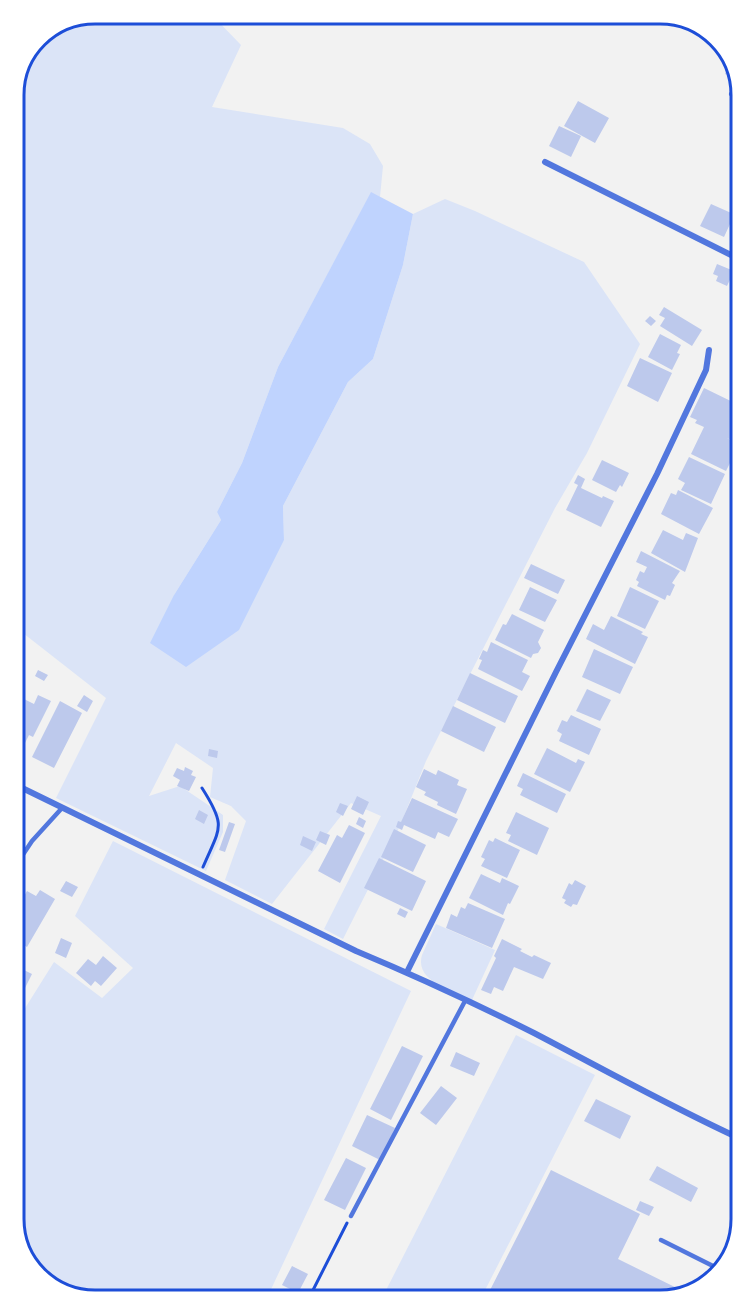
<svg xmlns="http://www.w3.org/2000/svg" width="755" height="1314" viewBox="0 0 755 1314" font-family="Montserrat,sans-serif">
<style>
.green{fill:#dbe4f7}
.water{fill:#bfd3fe}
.building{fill:#bdc9ec}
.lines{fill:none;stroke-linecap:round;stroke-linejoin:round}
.path{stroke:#1d4ed8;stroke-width:3}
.service{stroke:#5277de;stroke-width:4.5}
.minor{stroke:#5277de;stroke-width:6}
.rim{fill:none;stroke:#1d4ed8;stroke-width:3}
</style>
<rect width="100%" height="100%" fill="#f2f2f2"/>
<path class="green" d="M95 14H211L241 45 212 107 343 128 370 144 383 166 380 197 371 193 278 367 242 463 217 512 221 520 174 595 284 540 283 506 348 382 373 359 403 265 413 214 445 199 475 211 584 262 640 344 587 453 555 508 441 731 426 761 400 826 343 939 324 929 381 816 351 803 272 904 225 880 246 821 231 806 210 797 213 768 176 743 149 796 180 786 223 815V832L206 871 56 798 106 698 14 626V90L38 37Z
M113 841 411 991 266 1300H90L49 1287 22 1255 14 1219V1021H17L54 962 102 998 133 968 75 916Z
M436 924 495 950 472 1000C454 991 414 982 422 955Z
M516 1035 595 1075 480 1300H381Z"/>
<path class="water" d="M371 192 413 214 403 265 373 359 348 382 283 506 284 540 239 630 186 667 150 643 174 595 221 520 217 512 242 463 278 367Z"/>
<path class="building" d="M732 58 733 59 738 80 725 74Z
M578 101 609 118 595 143 564 126Z
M559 126 581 136 571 157 549 146Z
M711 204 738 216 733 226 730 224 724 237 700 226Z
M741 212V243L734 239 740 229 734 226Z
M717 264 734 271 727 286 716 281 718 276 713 274Z
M664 307 702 330 692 346 660 326 665 318 659 315Z
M650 316 656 321 651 326 645 321Z
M660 334 681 345 677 353 680 354 672 370 648 357Z
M640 358 672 373 658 402 627 386Z
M741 376V394L735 391Z
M704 388 741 406V441L740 444 727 438 739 445 726 471 691 454 704 427 695 423 697 420 690 417Z
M689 457 725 474 711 504 681 490 685 483 678 479Z
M602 460 629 473 622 487 620 485 616 492 592 480Z
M578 475 585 479 581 488 602 498 603 496 614 501 601 527 566 510 578 485 574 483Z
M678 490 713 508 699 534 661 514 671 493 676 495Z
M663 530 683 540 686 533 698 538 685 572 651 553Z
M641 551 680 571 672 583 675 585 670 596 667 595 665 600 637 586 639 582 636 580 640 571 644 573 647 567 636 562Z
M531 564 565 580 558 594 524 578Z
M530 587 557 600 545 622 519 610Z
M630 587 659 601 645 629 617 616Z
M512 614 544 630 538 642 541 648 538 653 533 654 531 658 495 640 503 624 506 625Z
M611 616 643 632 641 634 648 637 635 664 586 639 593 624 604 630Z
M491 642 528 660 522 672 530 676 522 691 478 669 482 660 479 659 483 650 487 652Z
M594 649 633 667 620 694 582 677Z
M38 670 48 675 44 681 35 676Z
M470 673 518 696 505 723 457 700Z
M587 689 611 700 600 721 576 711Z
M38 695 51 701 33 737 29 735 16 761 14 760V710L18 712 24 699 34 704Z
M84 695 93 701 87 712 77 706Z
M60 701 82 713 54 768 32 757Z
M453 706 496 727 484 752 441 731Z
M571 715 601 729 589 755 559 741 562 734 557 731 562 720 567 722Z
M547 748 576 763 578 759 585 762 570 792 534 774Z
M209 749 218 751 217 758 208 756Z
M185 767 193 771 191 775 196 777 189 791 177 786 180 780 173 776 177 768 184 771Z
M424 769 436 775 438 770 459 780 457 785 467 789 456 814 437 805 438 802 424 795 426 792 416 787Z
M523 773 566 794 557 813 520 795 523 789 517 786Z
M357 796 369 802 363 815 351 809Z
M412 798 458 819 449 837 438 832 435 839 404 825 402 830 396 827 398 821 401 822Z
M340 803 348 806 343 816 336 812Z
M199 810 208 815 204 824 195 819Z
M516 812 549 828 537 855 508 841 511 835 506 833Z
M359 817 366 821 363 828 356 824Z
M229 822 235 824 225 852 219 850Z
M349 825 365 833 340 883 318 871 337 835 342 838Z
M394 829 426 845 413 872 381 857Z
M320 831 330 835 326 845 316 840Z
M303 836 316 842 312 851 300 845Z
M495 838 520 850 507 878 481 866 485 859 481 857 489 840 493 842Z
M379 858 426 881 412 911 364 888Z
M481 874 500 883 502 878 519 886 510 904 508 903 503 915 469 898Z
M575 880 586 886 577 905 573 904 571 907 564 903 566 900 562 898 569 883 572 885Z
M66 881 78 887 72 897 60 891Z
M40 890 55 899 27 947 14 939V914L27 891 36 896Z
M468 903 505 919 492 948 446 928 451 914 457 917 461 907 465 909Z
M400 908 408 912 405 918 397 914Z
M61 938 72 943 66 958 55 953Z
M502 939 522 949 520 951 532 957 534 955 551 963 543 979 514 967 503 991 494 987 491 994 481 990 496 958 494 956Z
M103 956 117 968 101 986 95 981 91 986 76 973 88 959 96 965Z
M14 965 32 974 24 990 14 985Z
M402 1046 423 1056 391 1120 370 1109Z
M456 1052 480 1063 474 1076 450 1066Z
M441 1086 457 1098 436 1125 420 1113Z
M596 1099 631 1116 620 1139 584 1121Z
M367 1115 395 1128 380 1160 352 1146Z
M346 1158 366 1168 345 1210 324 1200Z
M657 1166 698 1188 691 1202 649 1180Z
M551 1170 640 1214 618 1259 689 1294 660 1300H485Z
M640 1201 654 1207 649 1216 636 1210Z
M292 1266 308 1274 298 1293 282 1285Z"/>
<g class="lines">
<path class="path" d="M202 788C227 827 220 827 203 867
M308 1300 347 1223"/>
<path class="service" d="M14 868 32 841 62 808
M351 1216 465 1001
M661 1240 721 1270"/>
<path class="minor" d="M732 94 741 99
M545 162 741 260
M14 784 356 951C416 976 476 1004 534 1033 603 1069 671 1107 741 1139
M407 972 556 672 657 474 706 370 709 350"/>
</g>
<path d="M0 0H755V1314H0ZM95 24H660A71 71 0 0 1 731 95V1219A71 71 0 0 1 660 1290H95A71 71 0 0 1 24 1219V95A71 71 0 0 1 95 24Z" fill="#fff" fill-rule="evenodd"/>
<path class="rim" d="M95 24H660A71 71 0 0 1 731 95V1219A71 71 0 0 1 660 1290H95A71 71 0 0 1 24 1219V95A71 71 0 0 1 95 24Z"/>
</svg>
